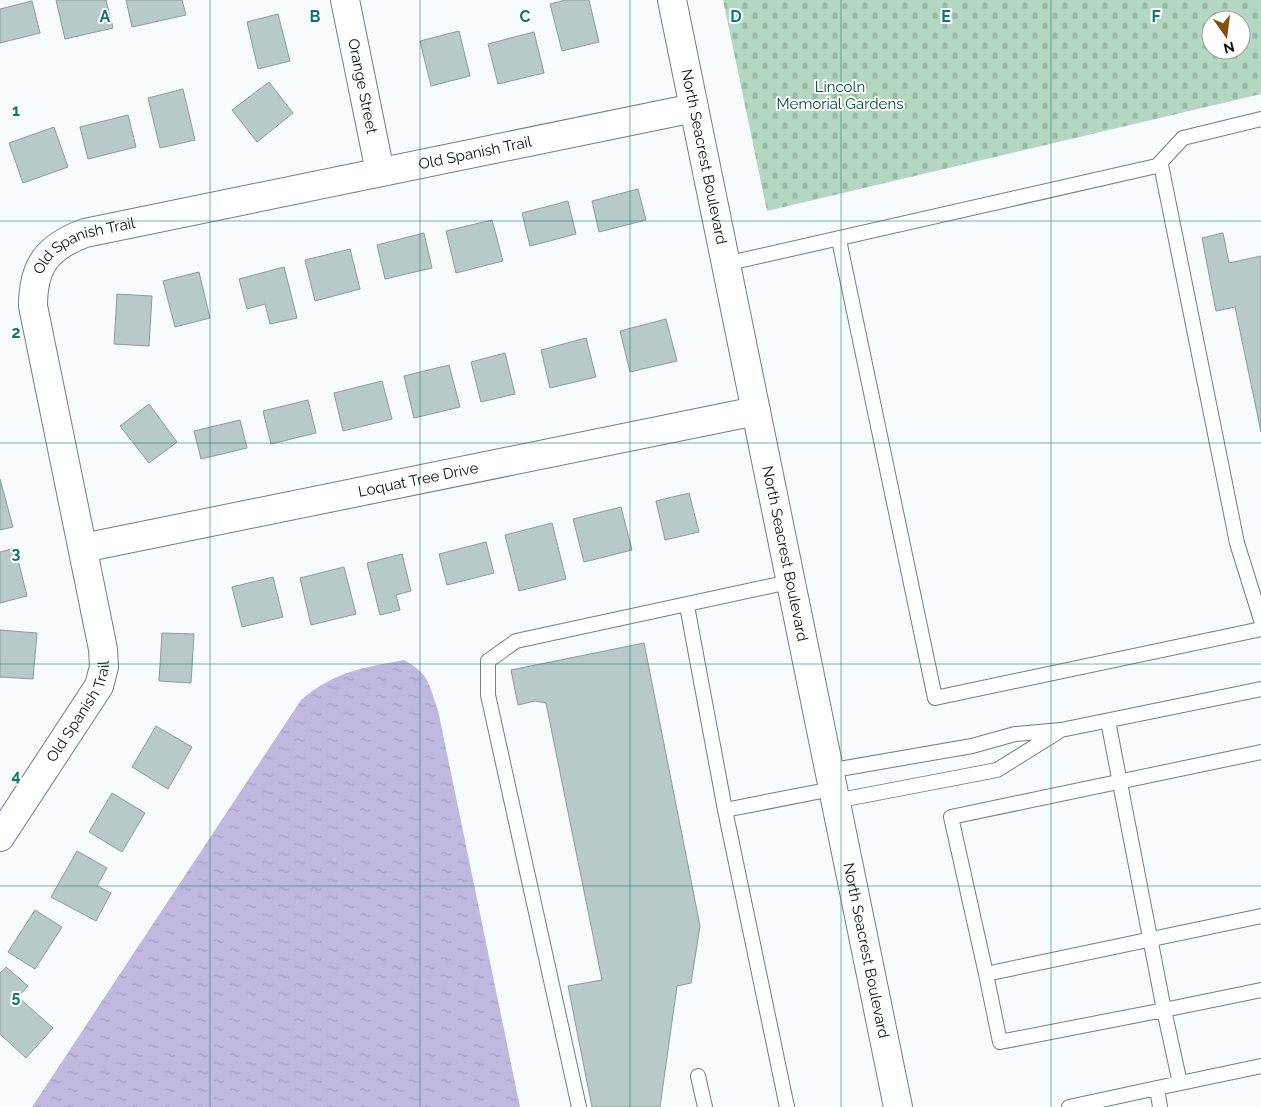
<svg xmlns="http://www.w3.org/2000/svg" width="1261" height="1107" viewBox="0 0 1261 1107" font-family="Raleway,sans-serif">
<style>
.cemetery{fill:url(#cemetery-stones);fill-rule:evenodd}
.water{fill:url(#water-ripples)}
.building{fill:#b7cac9;stroke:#899b9a}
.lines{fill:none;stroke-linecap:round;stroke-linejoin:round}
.service-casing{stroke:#707f86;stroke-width:16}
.minor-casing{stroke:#707f86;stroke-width:30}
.tertiary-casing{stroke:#707f86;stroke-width:30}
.service{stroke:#fff;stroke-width:14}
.minor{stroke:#fff;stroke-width:28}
.tertiary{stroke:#fff;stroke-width:28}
.grid{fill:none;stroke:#0f766e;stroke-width:1;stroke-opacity:0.55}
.labels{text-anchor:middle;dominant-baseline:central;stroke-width:4;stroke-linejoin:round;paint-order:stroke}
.street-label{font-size:15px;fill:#090f11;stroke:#fff}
.park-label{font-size:15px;fill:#074f30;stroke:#fff}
.grid-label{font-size:16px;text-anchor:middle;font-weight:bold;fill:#0f766e;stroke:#fff;stroke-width:4;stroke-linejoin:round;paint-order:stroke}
</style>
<defs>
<pattern id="cemetery-stones" width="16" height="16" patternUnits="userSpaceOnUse" patternTransform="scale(1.25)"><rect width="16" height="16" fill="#b4d7c1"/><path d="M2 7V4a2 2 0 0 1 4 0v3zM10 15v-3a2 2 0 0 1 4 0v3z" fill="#99b7a5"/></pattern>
<pattern id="water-ripples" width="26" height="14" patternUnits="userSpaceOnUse" patternTransform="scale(1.25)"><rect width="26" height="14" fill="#bfb9e0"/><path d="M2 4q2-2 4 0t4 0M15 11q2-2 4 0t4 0" fill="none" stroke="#a39ebf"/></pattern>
</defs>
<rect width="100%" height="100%" fill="#f8fbfd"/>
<path class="cemetery" d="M723 0H1261V94L767 211ZM1211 20H1241V50H1211Z"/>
<path class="water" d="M404 660C431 675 428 684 438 710L520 1107H32L301 700C335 671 362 668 404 660Z"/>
<path class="building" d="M56 0H106L113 28 65 39Z
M126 0H182L186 15 132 27Z
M566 0H589L599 42 562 51 550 4Z
M32 1 40 33 0 43V9Z
M278 14 290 61 258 69 247 22Z
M459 31 470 76 431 86 420 41Z
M534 32 544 73 498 84 488 44Z
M269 82 293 113 257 142 232 110Z
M183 89 195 140 160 148 148 98Z
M128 115 136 147 88 159 80 127Z
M54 127 68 167 23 183 9 143Z
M638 189 646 220 599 232 592 201Z
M568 201 576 234 530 246 522 213Z
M492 220 503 261 456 273 446 231Z
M424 233 432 268 385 279 377 245Z
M1223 233 1229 263 1261 256V432L1235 307 1216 311 1202 238Z
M350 249 360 289 315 301 305 260Z
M284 267 297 318 270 324 265 304 247 309 239 279Z
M199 272 210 318 175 327 163 281Z
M117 294 152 296 149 346 114 344Z
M666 319 677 361 630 372 620 331Z
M586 338 596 377 550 388 541 350Z
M505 353 515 394 481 402 471 362Z
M449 365 460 407 414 418 404 376Z
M382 381 392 419 343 431 334 393Z
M308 400 316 433 271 444 263 411Z
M149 404 177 442 149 463 120 426Z
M240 420 247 448 201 459 194 431Z
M0 479 13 527 0 530Z
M689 493 699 532 665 540 656 501Z
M621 507 632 550 584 562 573 519Z
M552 523 566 579 519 591 505 535Z
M486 542 494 573 447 585 439 554Z
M15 548 27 596 0 603V552Z
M402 554 411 591 396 595 400 610 380 615 367 563Z
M344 567 356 614 311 625 300 578Z
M273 577 283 617 242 627 232 587Z
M0 630 37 633 33 679 0 677Z
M162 633 194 634 191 683 159 681Z
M644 643 700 926 691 983 677 986 660 1107H592L568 986 602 980 546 703 535 701 518 705 511 670Z
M156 726 192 747 168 789 132 767Z
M112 793 145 813 122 852 89 832Z
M77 851 107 868 97 886 111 893 96 921 51 897Z
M35 910 62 927 35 969 8 952Z
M6 967 28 986 18 997 53 1028 26 1058 0 1034V973Z"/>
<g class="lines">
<defs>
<path id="service" d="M1157 166 1183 138 1261 119
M839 240 935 698 1261 629
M725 264 1161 165 1237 543 1261 620
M687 606 725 810 787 1107
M1261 752 951 817 986 974 1261 916
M828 771 972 746 1015 734 1061 730 1261 689
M835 801 997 770 1058 732
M725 810 832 789
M986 974 1000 1042 1164 1010 1108 721
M698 1076 705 1107
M1180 1083 1164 1010 1261 990
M1157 1088 1261 1066
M579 1107 488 695V661L516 641 789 582
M1069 1107 1157 1088 1160 1107"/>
<g id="minor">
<path id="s1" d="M345 0 380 172"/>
<path id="s2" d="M83 548 756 411"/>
<path id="s3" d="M0 837 99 686 104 667 103 649 33 306C33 266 47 247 85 233L694 108"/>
</g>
<g id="tertiary">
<path id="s4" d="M672 0 898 1107"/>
</g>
</defs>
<use href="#service" class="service-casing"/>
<use href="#minor" class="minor-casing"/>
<use href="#tertiary" class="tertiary-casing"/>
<use href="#service" class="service"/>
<use href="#minor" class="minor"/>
<use href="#tertiary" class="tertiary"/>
</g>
<path class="grid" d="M210 0V1107M420 0V1107M630 0V1107M841 0V1107M1051 0V1107M0 221H1261M0 443H1261M0 664H1261M0 886H1261"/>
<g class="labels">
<g class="street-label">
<text stroke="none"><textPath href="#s1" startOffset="88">Orange Street</textPath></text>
<text stroke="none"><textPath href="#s3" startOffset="1064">Old Spanish Trail</textPath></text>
<text stroke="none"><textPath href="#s4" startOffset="160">North Seacrest Boulevard</textPath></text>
<text stroke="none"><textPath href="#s3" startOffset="659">Old Spanish Trail</textPath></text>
<text stroke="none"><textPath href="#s2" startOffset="342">Loquat Tree Drive</textPath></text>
<text stroke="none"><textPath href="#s4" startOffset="565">North Seacrest Boulevard</textPath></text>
<text stroke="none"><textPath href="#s3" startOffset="149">Old Spanish Trail</textPath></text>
<text stroke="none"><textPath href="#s4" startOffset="970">North Seacrest Boulevard</textPath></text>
</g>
<g class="park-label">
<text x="840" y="87">Lincoln<tspan x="840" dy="17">Memorial Gardens</tspan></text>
</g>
</g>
<g class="grid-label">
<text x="105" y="22">A</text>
<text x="315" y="22">B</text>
<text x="525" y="22">C</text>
<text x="736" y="22">D</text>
<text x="946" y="22">E</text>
<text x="1156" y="22">F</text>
<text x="16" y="116">1</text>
<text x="16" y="338">2</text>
<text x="16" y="559">3</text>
<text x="16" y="781">4</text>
<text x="16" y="1002">5</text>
</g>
<g transform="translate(1226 35) rotate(166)"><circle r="24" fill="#ffffff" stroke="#9d9fa0"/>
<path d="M0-4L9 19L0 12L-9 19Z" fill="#884a0e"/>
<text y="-8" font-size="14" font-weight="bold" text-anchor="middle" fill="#090f11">N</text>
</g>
</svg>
